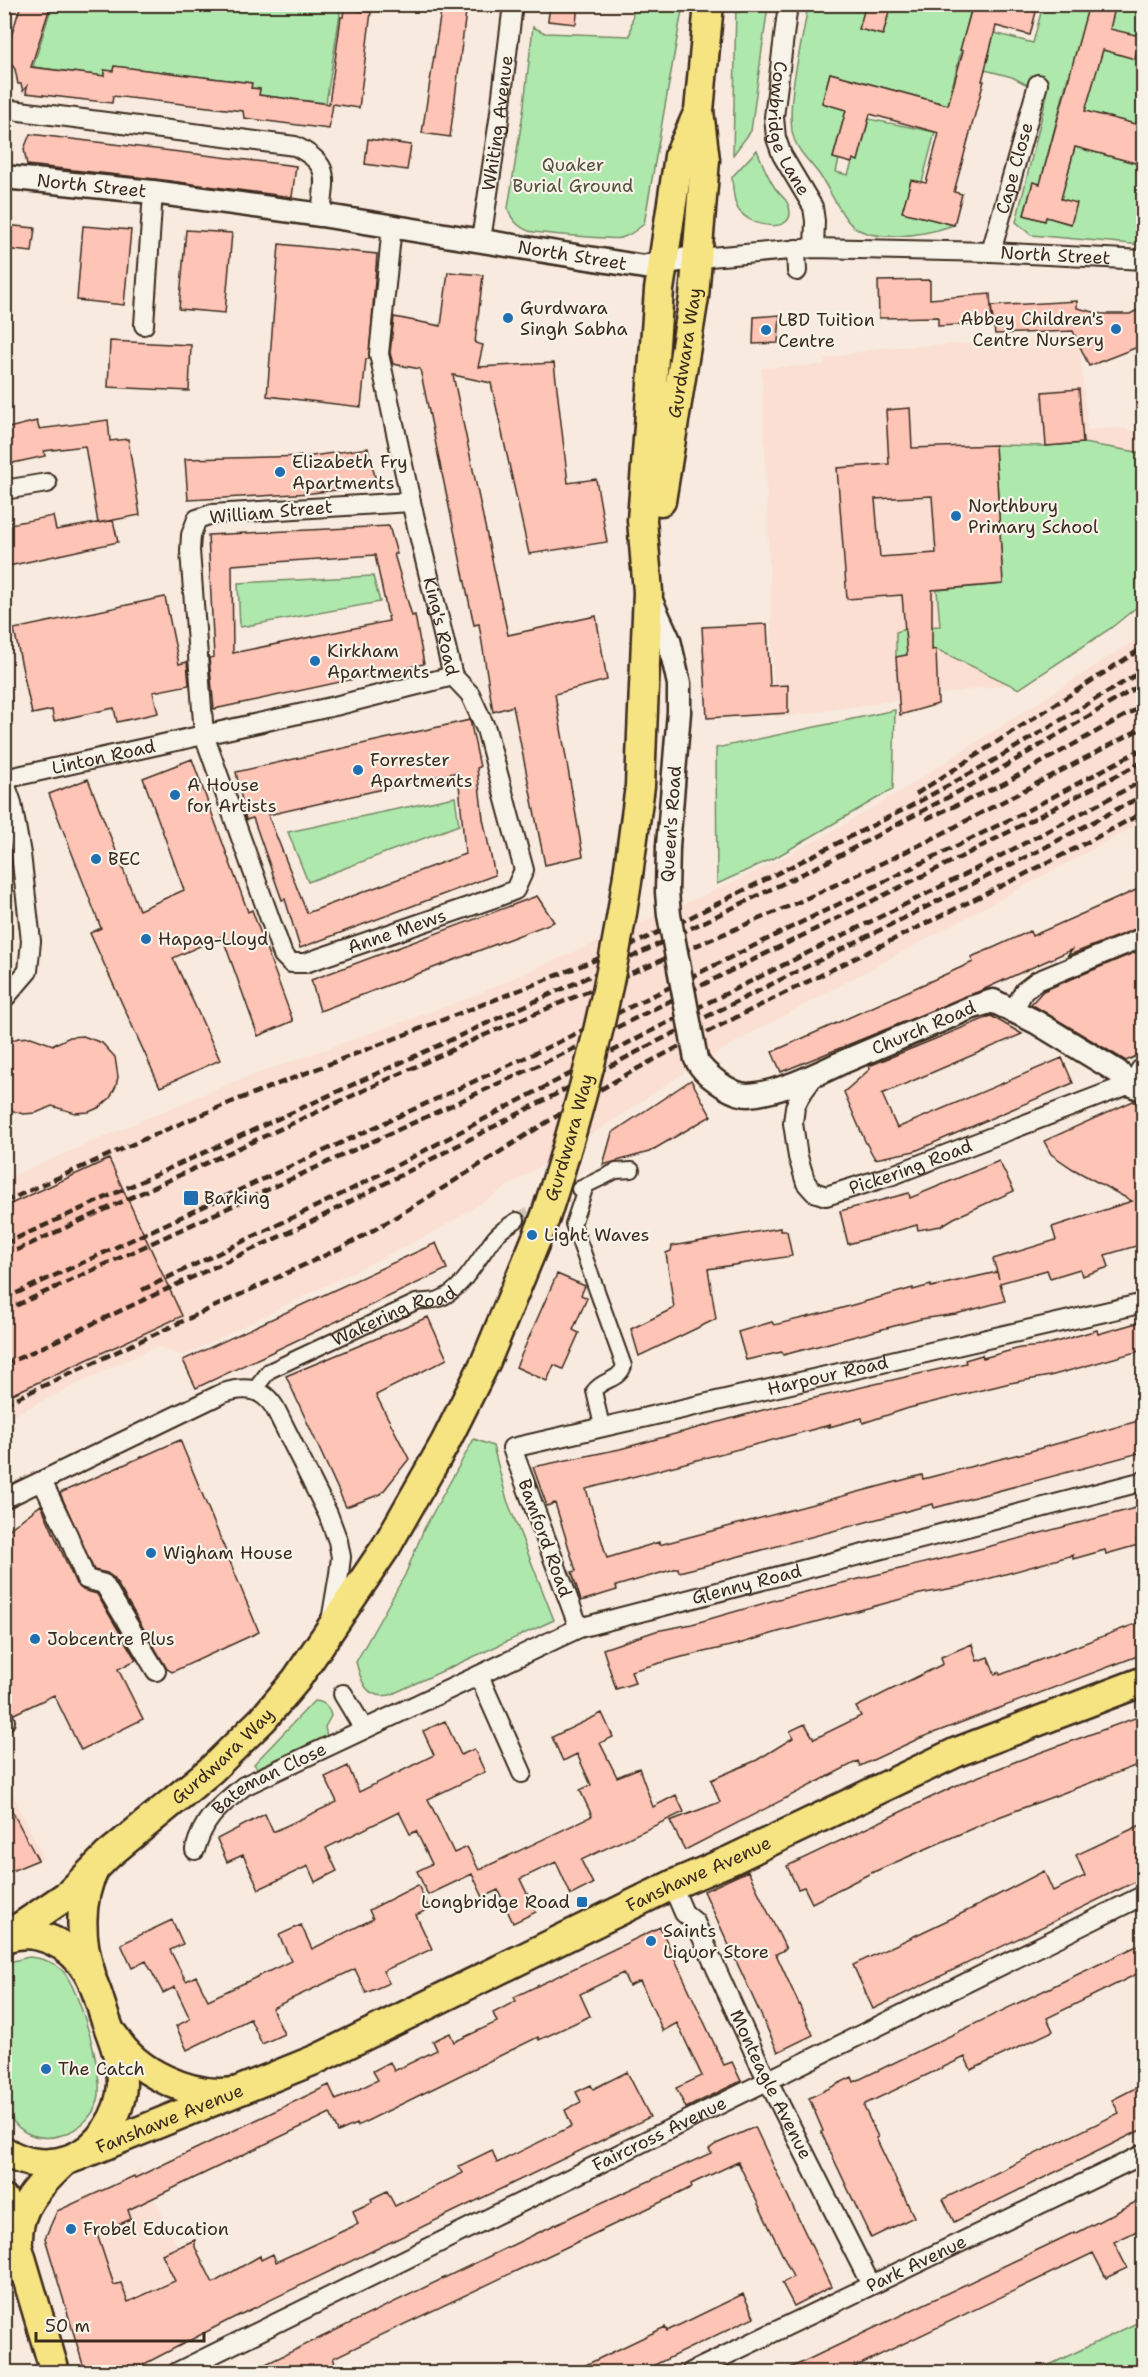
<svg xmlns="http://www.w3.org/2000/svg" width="1148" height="2377" viewBox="0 0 1148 2377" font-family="'Shantell Sans',sans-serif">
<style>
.built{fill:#fadfd2}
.green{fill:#afe8ad;stroke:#758966;stroke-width:1.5}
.building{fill:#fec4b6;stroke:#3b2a1e;stroke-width:1.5;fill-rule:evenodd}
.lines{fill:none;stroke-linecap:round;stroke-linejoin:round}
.pedestrian-tunnel{stroke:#d2c4b8;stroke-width:14;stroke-dasharray:14 7;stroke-linecap:butt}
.pedestrian-casing{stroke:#3b2a1e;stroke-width:18}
.minor-casing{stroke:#3b2a1e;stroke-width:22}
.tertiary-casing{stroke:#3b2a1e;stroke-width:27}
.primary-casing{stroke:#3b2a1e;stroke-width:33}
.pedestrian{stroke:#f7f3e8;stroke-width:14}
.minor{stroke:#f7f3e8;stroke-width:18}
.tertiary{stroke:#f7f3e8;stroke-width:22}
.primary{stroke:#f6e381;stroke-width:28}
.rail{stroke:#3b2a1e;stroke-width:4.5;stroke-dasharray:9 4.5;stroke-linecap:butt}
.tertiary-bridge-casing{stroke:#3b2a1e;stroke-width:27;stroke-linecap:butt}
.primary-bridge-casing{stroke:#3b2a1e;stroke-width:33;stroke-linecap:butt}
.tertiary-bridge{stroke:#f7f3e8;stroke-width:22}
.primary-bridge{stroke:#f6e381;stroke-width:28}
.poi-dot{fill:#1f6fb2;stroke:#f7f3e8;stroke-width:2}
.labels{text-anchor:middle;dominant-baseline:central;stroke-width:4.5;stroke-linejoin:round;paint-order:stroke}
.street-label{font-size:18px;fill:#3b2a1e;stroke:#f7f3e8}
.park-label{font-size:18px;fill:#52503b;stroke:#f7f3e8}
.poi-label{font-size:18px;fill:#3b2a1e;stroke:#f7f3e8;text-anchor:start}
</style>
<rect width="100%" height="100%" fill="#f8eade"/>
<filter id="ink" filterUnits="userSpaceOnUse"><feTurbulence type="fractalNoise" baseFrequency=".0167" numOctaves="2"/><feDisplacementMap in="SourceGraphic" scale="12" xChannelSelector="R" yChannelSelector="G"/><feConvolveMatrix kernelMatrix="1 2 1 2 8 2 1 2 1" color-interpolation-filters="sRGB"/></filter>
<g filter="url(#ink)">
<path class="built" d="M1079 338 1087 427 1084 430 1120 428 1143 433V599L1024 682 775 718 762 368 825 365 824 359 880 348Z
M1143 635V822L748 1035 685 1072 614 1120 436 1231 183 1356 158 1347 152 1348 5 1419V1179L228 1084 464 1000 741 879 821 838 899 792Z
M4 1777 44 1858 5 1874H4Z
M138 2167 178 2247 193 2241 230 2319 131 2372H89L83 2370 45 2238 57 2211 134 2176Z"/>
<path class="green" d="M52 5H339L340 14 326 103 259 95 260 89 251 88V83L114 66 113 71 104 70V76L33 67Z
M634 5H683L644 224C638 229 628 236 621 238 616 240 535 233 529 231 518 227 510 218 508 208L523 113 533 27 545 33 630 36Z
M736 5H768L751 131 733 155Z
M808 5H866L860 29 883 35 891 5H972L948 105 830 73 822 103 846 110 833 158 839 159 836 172 848 175 853 159 858 160 869 119 935 132 922 182 911 180 903 212 954 225C928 234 867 247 847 220 837 207 830 191 821 177 811 162 795 150 792 131 787 92 803 43 808 5Z
M1043 5H1143V126L1085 111 1092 83 1068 77 1042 177 1047 186 1033 183 1024 215 1045 221 1049 207 1059 210 1056 220 1070 224 1076 203 1055 197 1065 184 1079 131 1083 149 1143 165V245L1031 235 1016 222 1047 95 1012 77 985 70 994 33 1033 43Z
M757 150C762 163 767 176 775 188 779 194 788 200 789 207 797 234 751 229 738 209 733 201 733 187 732 177Z
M1083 443 1143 453V602L1111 628 1019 689 936 649 896 657V632L909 628 940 626 937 590 1003 584 995 445 1046 446Z
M373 576 380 602 240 627 238 583Z
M895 710 893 789 778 856 717 884 716 748Z
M455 797 459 825 308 882 288 832Z
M474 1439 493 1446 507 1500 554 1620 390 1695C366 1700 361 1681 356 1662L405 1575 424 1529Z
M314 1701C324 1701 329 1707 331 1716L325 1727 327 1736 257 1768 254 1764Z
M29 1957C41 1958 53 1961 62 1970 79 1987 105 2077 98 2100 90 2129 52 2147 25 2132 15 2126 9 2117 5 2107V1963Z
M1143 2320V2372H1034L1041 2369Z"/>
<path class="building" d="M21 4H51L31 67 104 76V70L113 71 114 66 252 83 251 88 260 89 259 95 329 104 341 17H343L344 9 371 12 359 108 333 104 329 129 244 118 243 111 113 96 112 103 26 93 27 86 23 91 21 84H18L15 69 5 56Z
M442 4H467L450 137 422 133Z
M550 4H578L576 24 548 21Z
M866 4H891L883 35 859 29Z
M973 4H1038L1030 35 996 26 982 81H984L954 192 962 194 954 225 902 212 911 180 926 183 939 133 870 114 858 161 853 159 852 163 833 158 846 110 822 103 830 73 948 105 963 51 960 50Z
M1089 4H1116L1110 29 1140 36 1135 59 1103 50 1085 111 1143 126V165L1075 147 1061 199 1077 203 1071 224 1046 217 1045 221 1024 215 1033 182 1040 184Z
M30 134 296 166 292 197 155 179 27 165 24 149Z
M368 139 411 145 407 170 365 164Z
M4 225 35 228 32 252 4 249Z
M83 226 131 230 124 305 77 300Z
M186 230 232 233 225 313 179 309Z
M279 244 377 254 369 359H366L361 407 267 396Z
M448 272 483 275 475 343 483 345 478 367 554 363 568 483 596 479 607 542 529 554 491 383 453 375 508 635 596 616 607 680 555 694 583 856 545 865 513 706 493 712 479 624 474 625 420 369 393 364 390 353 394 317 441 326Z
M930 280V299L990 294 992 323 938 326V317L879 318 878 281Z
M1077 301V308L1102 314H1130L1143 307V345L1089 366 1073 331 995 334 991 306Z
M780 315 778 343 753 344 754 317Z
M110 341 191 345 189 391 108 387Z
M1079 389 1083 443 1046 446 1042 392Z
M910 408 912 448 995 445 1003 584 932 590V650L936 649 938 704 900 715 896 657 907 655 902 595 847 599 837 468 889 464 886 410ZM932 496 936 553 880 557 875 499Z
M108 420 110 441 128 439 140 515 98 523 85 446 44 451 45 456 4 465V429L37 421 39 429Z
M368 448 377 485 312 493 188 500 185 459 312 456Z
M53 516 56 530 113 520 118 542 4 567V525Z
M389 526 397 554H394L412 616 415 615 424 664 214 709 209 658 214 657 208 535ZM375 555 389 621 233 653 232 565Z
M165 597 179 664 187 662 189 685 153 692 158 713 117 722 114 708 54 721 52 710 32 714 14 629Z
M767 624 770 686 788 685V713L707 718 702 627Z
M470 720 480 767 477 768 483 819 495 875 300 948 285 899 282 900 253 818 246 820 236 772ZM458 772 465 854 307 913 268 815Z
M192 759 248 912 252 910 293 1021 258 1036 222 936 173 958 220 1060 160 1087 90 933 101 928 49 794 88 779 139 910 184 890 143 778Z
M1143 887V926L1067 956 1073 949 980 991 781 1072 772 1052 973 962 971 957 995 947 1030 931 1032 936Z
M537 896 554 922 320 1011 311 980Z
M1143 949V1053L1126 1061 1031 1004 1043 991Z
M991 1016 1022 1034 882 1094 897 1128 1062 1058 1073 1083 915 1151 875 1159 865 1141 844 1092 870 1069 869 1066Z
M83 1036 102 1043 115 1057 118 1077 116 1086 110 1098 100 1107 89 1112 75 1113 52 1106 36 1113 23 1114 4 1108V1044L18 1038 31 1037 53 1045 70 1037Z
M691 1080 711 1116 649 1152 603 1165 612 1133Z
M1133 1101 1143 1107V1244L1105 1255 1109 1267 1082 1276 1080 1269 1050 1278 1047 1270 1000 1283 1005 1301 956 1314 921 1319 783 1355 782 1352 746 1360 738 1332 772 1322 774 1325 828 1312 913 1288V1290L931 1285V1287L997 1272 999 1279 993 1259 1056 1240 1052 1227 1132 1201 1073 1169 1051 1154 1044 1141Z
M109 1159 182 1316 4 1398V1207Z
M999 1161 1014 1191 954 1218 941 1226 918 1230 917 1225 848 1244 840 1211 909 1193 910 1198Z
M780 1228V1231H787L792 1256 708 1269 716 1319 639 1356 631 1329 674 1308 666 1253 671 1251 672 1246Z
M436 1243 447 1269 196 1388 183 1360Z
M557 1274 585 1286 581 1295 587 1298 573 1330 579 1333 563 1369 554 1365 547 1381 516 1367Z
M428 1317 447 1359 376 1395 409 1459 381 1494 346 1507 286 1376Z
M1140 1322 1143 1334V1350L1050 1376 1010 1383 909 1408 863 1423 862 1418 829 1427 830 1425 586 1489 607 1558 659 1542V1545L708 1532 922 1475 923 1479 1027 1452 1138 1421H1143V1452L934 1508 933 1504 699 1567 679 1572 678 1568 616 1586 617 1590 581 1601 572 1572 576 1571 555 1503 547 1506 533 1467 620 1449 763 1410 966 1363 965 1360 982 1355 983 1358 1020 1348 1042 1346 1097 1330 1098 1334Z
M180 1440 259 1632 172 1672 167 1669 114 1578 107 1573 94 1570 60 1493Z
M41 1505 76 1584 83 1590 97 1594 136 1660 118 1669 143 1719 81 1750 54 1695 14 1714 4 1705V1533Z
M1143 1506V1538L1136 1540 1138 1545 1106 1554 1105 1550 1073 1559V1555L959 1587 920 1594 778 1632 739 1644 682 1657 631 1671 635 1683 616 1689 603 1649 656 1631 692 1624 789 1596 949 1557Z
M1143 1621V1654L920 1738 860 1766 858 1761 685 1850 670 1821 720 1802 711 1780 757 1760 793 1738 790 1731 805 1724 814 1739 861 1716 856 1707 943 1664 941 1657 972 1644 977 1661 988 1657 995 1674 999 1672 1000 1675Z
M602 1713 613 1737 600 1743 617 1777 639 1768 653 1807 676 1795 684 1812 581 1860 593 1884 571 1895 556 1862 520 1879 536 1912 513 1923 498 1890 483 1897 472 1874 428 1895 417 1871 432 1864 416 1831 410 1834 399 1812 326 1848 337 1871 315 1882 308 1866 259 1889 243 1855 227 1862 217 1839 265 1814 273 1832 337 1802 325 1777 348 1766 359 1792 434 1755 423 1731 445 1721 461 1755 474 1749 485 1772 428 1799 454 1853 467 1847 479 1870 592 1816 580 1790 591 1785 577 1754 563 1761 552 1737Z
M1143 1715V1763L996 1818 869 1874 812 1903 804 1887 798 1889 787 1866 955 1786 1017 1761Z
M4 1796 38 1860 4 1874Z
M1143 1824V1878L873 2009 853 1965 971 1909 1044 1871 1053 1891 1085 1876 1076 1855Z
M748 1871 786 1949 776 1954 813 2035 778 2052 704 1891Z
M418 1885 429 1909 416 1915 432 1949 383 1971 389 1983 366 1993 355 1969 272 2008 284 2034 262 2044 250 2019 187 2050 176 2026 190 2019 175 1987 163 1993 146 1961 132 1968 121 1944 172 1920 183 1944 170 1950 186 1981 196 1976 208 2000 291 1961 279 1935 301 1925 312 1949 373 1919 369 1910Z
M660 1927 724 2065 732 2062 741 2081 686 2108 676 2088 702 2076 677 2023 663 2031 640 1981 629 1986 623 1973 580 1994 590 2016 539 2040 538 2037 357 2126 356 2124 338 2132 330 2113 128 2210 131 2219 97 2234 114 2285 121 2283 128 2302 175 2281 162 2254 195 2240V2247L213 2283 260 2256 261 2260 273 2254 276 2262 358 2224 353 2211 372 2202 371 2199 387 2191 395 2206 463 2173 459 2166 492 2150 497 2163 572 2126 565 2110 581 2102 576 2092 591 2085 593 2089 627 2072 650 2117 231 2319 127 2373H95L84 2368 45 2238 57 2211 134 2176 135 2178 329 2085 336 2100 378 2080 373 2071 390 2062 394 2071 437 2050 433 2041 450 2033 454 2042 497 2022 493 2013 516 2001 514 1997Z
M1143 1943V1971L1047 2018 1053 2031 971 2070 965 2057 865 2104 864 2107 878 2137 876 2138 914 2217 871 2238 821 2132 823 2131 809 2098 852 2077 854 2082Z
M1143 2084V2129L954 2222 943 2199 1119 2113 1112 2100Z
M755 2127 831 2287 794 2306 782 2283 793 2277 738 2162 691 2184 692 2187 678 2194 333 2358 335 2363 314 2373H247L579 2213 711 2153 709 2149 716 2144Z
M1143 2198V2228L1114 2242 1127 2268 1106 2278 1093 2253 842 2373H780L1075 2232V2234Z
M743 2294 754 2317 638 2373H569L665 2327 667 2331Z"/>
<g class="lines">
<path class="pedestrian-tunnel" d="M517 1220 579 1189"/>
<defs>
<g id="pedestrian">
<path d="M1130 1084 1139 1068 1144 1066"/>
<path d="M586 1186 573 1224 624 1366C619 1381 602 1379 594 1391L602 1426"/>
<path d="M579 1189 616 1171 632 1170"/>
<path id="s1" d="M255 1389 269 1371 416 1302C424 1300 432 1302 439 1299 463 1291 480 1255 495 1237 501 1230 509 1225 517 1220"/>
</g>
<g id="minor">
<path id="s2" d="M788 4 774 117 776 138 782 155 813 207 815 221 814 248"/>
<path d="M4 109 295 146C333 165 324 178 321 215"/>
<path id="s3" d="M392 226 379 354 411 502 453 676"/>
<path id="s4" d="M481 240 499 120 513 4"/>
<path d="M796 249 797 271"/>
<path id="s5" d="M991 252 1038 84"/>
<path id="s6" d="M698 258 814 248 991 252 1144 260"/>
<path d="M144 325 153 192"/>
<path d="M4 490 47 483"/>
<path id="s7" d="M411 502 212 514 197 519 191 535 190 551 204 735 283 955 291 963H305L500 896 515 890 524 870 486 729 470 694 453 676"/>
<path id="s8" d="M4 779 335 706 453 676"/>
<path d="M4 780 12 803 21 854 31 941 28 971 4 999"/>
<path d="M1014 1009 1024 991 1037 981 1144 937"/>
<path id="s9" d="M816 1074 800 1096 795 1107 793 1123 798 1157 806 1183 814 1192 826 1196 890 1176 1130 1084"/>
<path d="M42 1481 68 1535 86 1579 104 1584 156 1671"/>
<path d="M4 1499 223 1393C245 1386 262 1387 275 1408L328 1514 338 1541 341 1557 339 1574 331 1621"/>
<path id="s10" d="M579 1628 512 1448 1144 1303"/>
<path d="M479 1676 522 1773"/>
<path d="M343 1694 364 1729"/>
<path d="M4 1719 5 1721"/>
<path id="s11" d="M195 1850C204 1817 219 1807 244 1786L579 1628 1144 1481"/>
<path id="s12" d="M672 1885 684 1913 695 1922 758 2061 871 2285"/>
<path id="s13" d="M177 2372 1144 1895"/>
<path id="s14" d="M691 2372 1144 2154"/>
</g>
<g id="tertiary">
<path id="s15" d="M4 177 153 192 321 215 644 267 663 262 698 258"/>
<path d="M648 594 669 640 679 684V712L668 846"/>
<path id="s16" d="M696 1059C703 1074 731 1095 748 1095 780 1093 814 1075 843 1062 886 1044 928 1026 970 1008L993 1001 1036 1022 1118 1072 1130 1084 1144 1090"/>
</g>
<g id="primary">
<path id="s17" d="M661 501 694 297 705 160 699 111 709 4"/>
<path d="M628 875 640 786 642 734 648 592 642 520 659 290 679 156 699 111"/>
<path id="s18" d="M4 1938 69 1894 108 1855 211 1770 263 1719 296 1680 386 1547 445 1443 486 1361 545 1218"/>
<path d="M91 1974C80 1942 78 1901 94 1870"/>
<path d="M114 2036C135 2072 191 2098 232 2092"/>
<path d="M4 2151C24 2164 48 2167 70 2159 99 2149 121 2115 122 2084 122 2062 113 2039 105 2018 100 2003 96 1985 87 1971 71 1945 36 1926 5 1938"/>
<path id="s19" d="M78 2156 317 2059 672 1885 731 1860 957 1752 1144 1681"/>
<path d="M4 2200 55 2372"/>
<path d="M18 2240C17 2205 42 2183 65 2161"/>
</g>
</defs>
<use href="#pedestrian" class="pedestrian-casing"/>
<use href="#minor" class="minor-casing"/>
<use href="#tertiary" class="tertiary-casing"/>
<use href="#primary" class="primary-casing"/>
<use href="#pedestrian" class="pedestrian"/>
<use href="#minor" class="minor"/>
<use href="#tertiary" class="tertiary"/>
<use href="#primary" class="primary"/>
<path class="rail" d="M916 794 1144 647
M926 819 1003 784 1144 705
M4 1202 142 1140 234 1101 548 979 627 947 685 920 909 807 991 762 1144 670
M4 1244 632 957 833 859 997 771 1144 683
M4 1256 480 1037 792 905 863 872 928 841 1144 727
M142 1290 350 1190 649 1032 968 873 1144 780
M4 1299 559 1042 1019 815 1144 748
M4 1311 565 1053 959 858 1144 761
M4 1365 311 1222 654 1043 1038 851 1144 795
M4 1404 343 1247C452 1188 551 1113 661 1056 821 972 985 898 1144 812"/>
<defs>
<path id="tertiary-bridge" d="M668 846 667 892 669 915 696 1059"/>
<g id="primary-bridge">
<path id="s20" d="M545 1218C582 1105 611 992 628 875"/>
</g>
</defs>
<use href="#tertiary-bridge" class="tertiary-bridge-casing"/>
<use href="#primary-bridge" class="primary-bridge-casing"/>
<use href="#tertiary-bridge" class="tertiary-bridge"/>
<use href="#primary-bridge" class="primary-bridge"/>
</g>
</g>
<g class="poi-dot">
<circle cx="508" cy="318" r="6"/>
<circle cx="1116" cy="329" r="6"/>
<circle cx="766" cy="330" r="6"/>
<circle cx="280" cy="472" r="6"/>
<circle cx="956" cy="516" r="6"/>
<circle cx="315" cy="661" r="6"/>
<circle cx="358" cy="770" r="6"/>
<circle cx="175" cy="795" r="6"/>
<circle cx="96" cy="859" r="6"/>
<circle cx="146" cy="939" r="6"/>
<rect x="183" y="1190" width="16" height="16" rx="3"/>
<circle cx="532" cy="1235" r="6"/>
<circle cx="151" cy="1553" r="6"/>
<circle cx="35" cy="1639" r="6"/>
<rect x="576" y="1896" width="12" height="12" rx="3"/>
<circle cx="651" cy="1941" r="6"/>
<circle cx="46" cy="2069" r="6"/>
<circle cx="71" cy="2229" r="6"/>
</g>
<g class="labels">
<g class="street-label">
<text stroke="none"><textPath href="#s4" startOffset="118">Whiting Avenue</textPath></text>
<text stroke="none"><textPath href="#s2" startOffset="128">Cowbridge Lane</textPath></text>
<text stroke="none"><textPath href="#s5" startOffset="87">Cape Close</textPath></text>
<text stroke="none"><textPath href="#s15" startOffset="88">North Street</textPath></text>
<text stroke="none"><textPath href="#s15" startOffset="574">North Street</textPath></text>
<text stroke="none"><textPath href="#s6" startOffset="358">North Street</textPath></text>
<text stroke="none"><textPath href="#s17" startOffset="150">Gurdwara Way</textPath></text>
<text transform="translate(271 512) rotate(-5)">William Street</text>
<text stroke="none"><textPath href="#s3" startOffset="408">King's Road</textPath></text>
<text stroke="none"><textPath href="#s8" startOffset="102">Linton Road</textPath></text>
<text transform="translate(671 824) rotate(-86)">Queen's Road</text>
<text stroke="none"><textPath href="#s7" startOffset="789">Anne Mews</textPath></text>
<text stroke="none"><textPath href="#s16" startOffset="254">Church Road</textPath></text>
<text stroke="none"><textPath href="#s20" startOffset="84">Gurdwara Way</textPath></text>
<text stroke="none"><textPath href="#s9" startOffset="231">Pickering Road</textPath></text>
<text stroke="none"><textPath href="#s1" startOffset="160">Wakering Road</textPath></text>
<text stroke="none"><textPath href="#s10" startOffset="516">Harpour Road</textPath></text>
<text transform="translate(545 1538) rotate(70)">Bamford Road</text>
<text stroke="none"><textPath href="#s11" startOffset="626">Glenny Road</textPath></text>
<text stroke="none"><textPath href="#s18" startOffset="285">Gurdwara Way</textPath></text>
<text stroke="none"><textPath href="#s11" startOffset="108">Bateman Close</textPath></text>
<text stroke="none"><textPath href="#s19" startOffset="682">Fanshawe Avenue</textPath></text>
<text stroke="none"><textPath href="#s12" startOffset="224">Monteagle Avenue</textPath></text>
<text stroke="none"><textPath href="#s19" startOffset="99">Fanshawe Avenue</textPath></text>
<text stroke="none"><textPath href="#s13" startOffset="538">Faircross Avenue</textPath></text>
<text stroke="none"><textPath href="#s14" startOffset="250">Park Avenue</textPath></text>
</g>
<g class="park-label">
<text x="573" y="165">Quaker<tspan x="573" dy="21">Burial Ground</tspan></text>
</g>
<g class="poi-label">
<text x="520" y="308">Gurdwara<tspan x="520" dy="21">Singh Sabha</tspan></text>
<text x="1104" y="319" text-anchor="end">Abbey Children's<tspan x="1104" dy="21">Centre Nursery</tspan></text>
<text x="778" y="320">LBD Tuition<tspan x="778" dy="21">Centre</tspan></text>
<text x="292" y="462">Elizabeth Fry<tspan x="292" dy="21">Apartments</tspan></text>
<text x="968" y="506">Northbury<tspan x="968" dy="21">Primary School</tspan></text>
<text x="327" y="651">Kirkham<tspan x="327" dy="21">Apartments</tspan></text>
<text x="370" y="760">Forrester<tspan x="370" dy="21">Apartments</tspan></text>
<text x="187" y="785">A House<tspan x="187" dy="21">for Artists</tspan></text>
<text x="108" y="859">BEC</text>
<text x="158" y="939">Hapag-Lloyd</text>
<text x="204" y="1198">Barking</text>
<text x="544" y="1235">Light Waves</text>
<text x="163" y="1553">Wigham House</text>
<text x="47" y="1639">Jobcentre Plus</text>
<text x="570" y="1902" text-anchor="end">Longbridge Road</text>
<text x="663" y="1931">Saints<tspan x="663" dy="21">Liquor Store</tspan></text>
<text x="58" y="2069">The Catch</text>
<text x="83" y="2229">Frobel Education</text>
</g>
</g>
<rect width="1148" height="2377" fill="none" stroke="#f7f3e8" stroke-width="24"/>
<rect x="12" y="12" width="1124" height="2353" fill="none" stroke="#3b2a1e" stroke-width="2" filter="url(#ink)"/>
<path d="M36 2332v9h168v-9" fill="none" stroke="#3b2a1e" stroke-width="3"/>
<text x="45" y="2332" font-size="18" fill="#3b2a1e" stroke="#f7f3e8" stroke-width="4.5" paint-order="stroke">50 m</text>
</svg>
